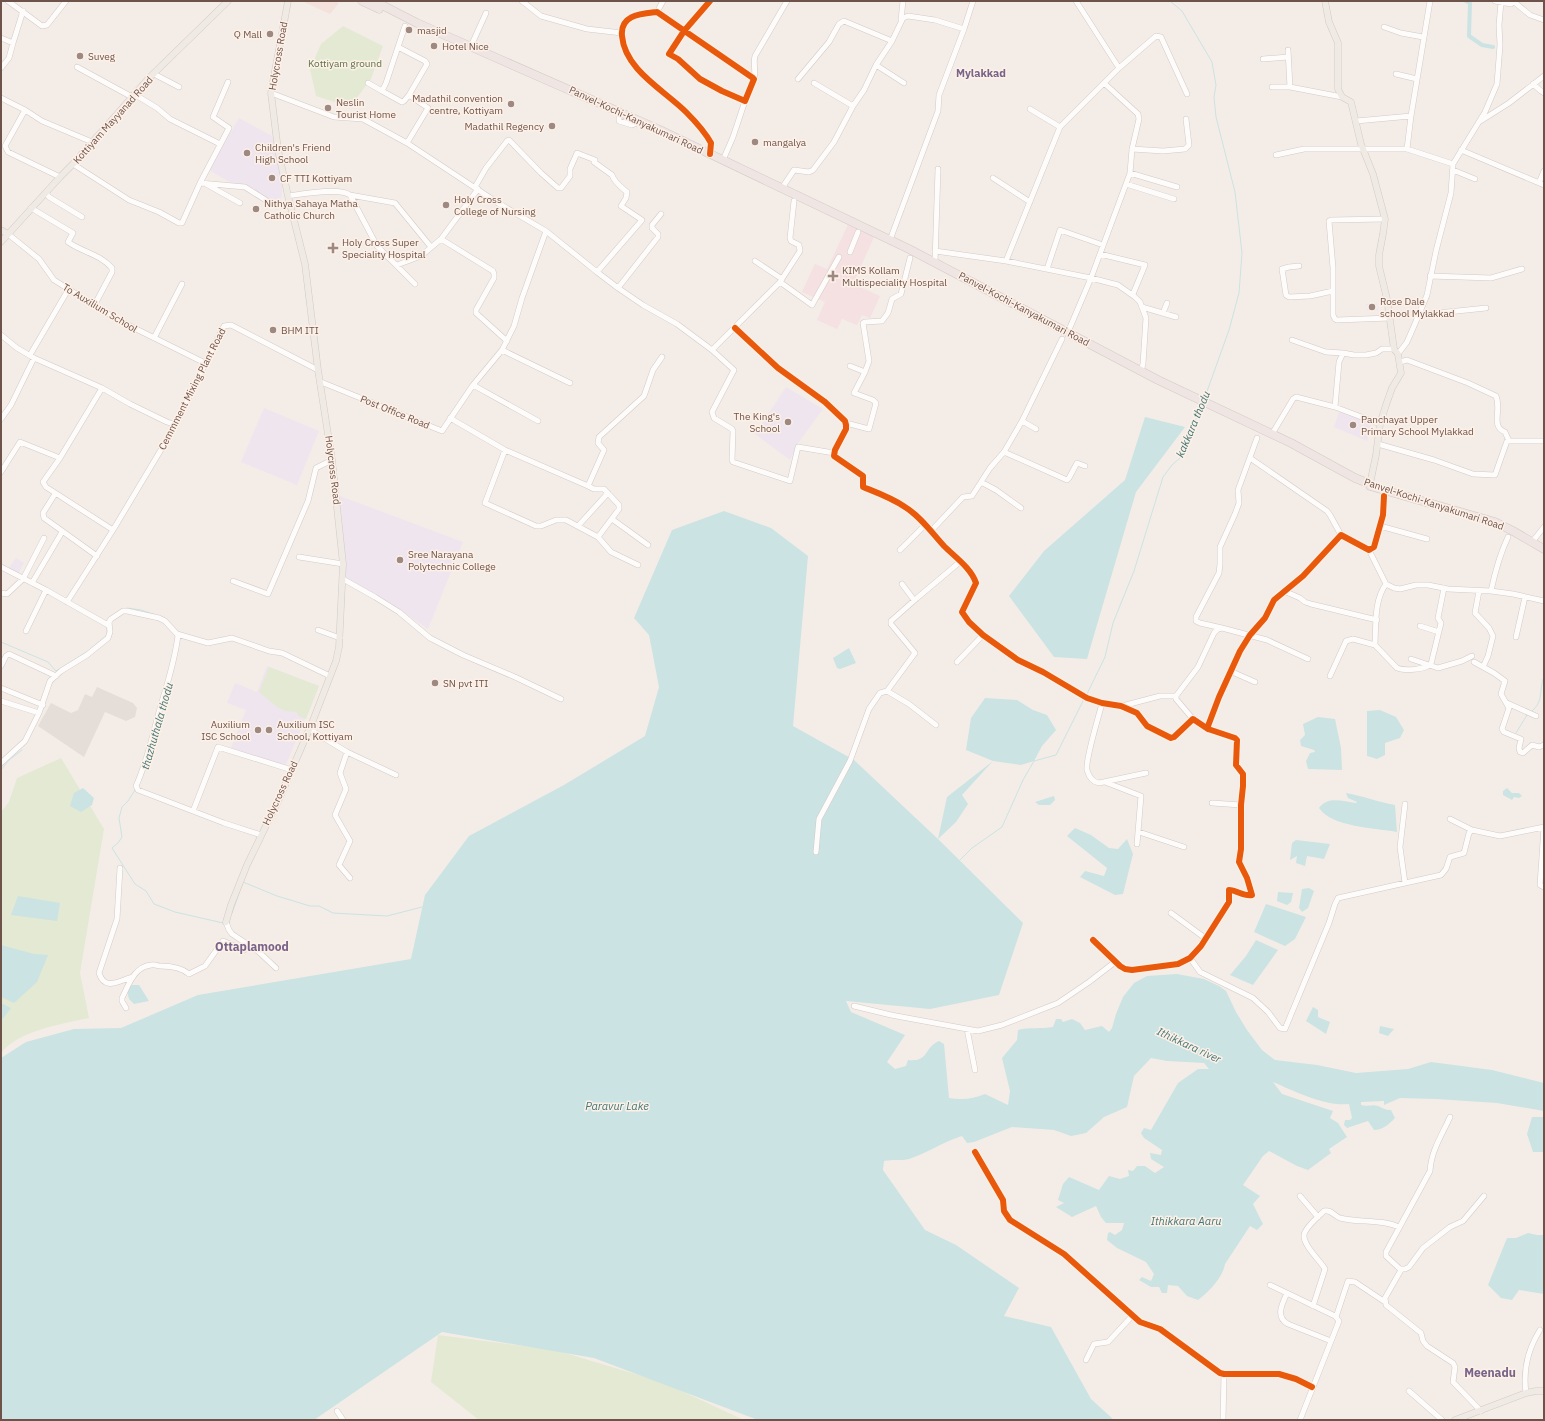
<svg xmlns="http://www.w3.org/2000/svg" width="1545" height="1421" viewBox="0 0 1545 1421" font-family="'IBM Plex Sans',sans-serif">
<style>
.commercial{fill:#f4e1db}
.industrial{fill:#e5ddd8}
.education{fill:#eee5ef}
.medical{fill:#f5e0e2}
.green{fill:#e3e9d3}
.water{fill:#cbe3e2}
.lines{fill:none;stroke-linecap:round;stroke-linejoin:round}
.stream{stroke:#cbe3e2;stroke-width:1}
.canal{stroke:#cbe3e2;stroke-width:4}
.minor-casing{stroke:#d2cac6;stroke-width:6}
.major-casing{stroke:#d3c9c5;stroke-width:7}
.highway-casing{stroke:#d3c9c5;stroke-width:9}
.minor{stroke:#fdfcfb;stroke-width:5}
.major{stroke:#f0eae4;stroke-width:6}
.highway{stroke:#efe5e3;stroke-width:8}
.cycleway-casing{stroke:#fdf1e7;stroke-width:8}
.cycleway{stroke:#e8590c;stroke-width:6}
.poi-dot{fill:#9d8982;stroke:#fdf1e7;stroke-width:1.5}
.labels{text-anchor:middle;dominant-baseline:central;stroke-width:3;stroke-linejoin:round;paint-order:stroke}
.poi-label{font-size:10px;fill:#6e534b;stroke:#fdf1e7;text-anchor:start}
.street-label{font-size:10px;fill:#6e534b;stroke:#fdf1e7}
.park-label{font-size:10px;fill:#587244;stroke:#fdf1e7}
.neighbourhood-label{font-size:11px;font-weight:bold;fill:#78638a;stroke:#fdf1e7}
.water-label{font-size:11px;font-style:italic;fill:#447779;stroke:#fdf1e7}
.quarter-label{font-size:12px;font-weight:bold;fill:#78638a;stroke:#fdf1e7}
</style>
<rect width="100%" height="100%" fill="#f4ede7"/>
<path class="commercial" d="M302 1H334L339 3 330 14Z"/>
<path class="industrial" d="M97 687 133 703 137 708 135 717 126 721 105 712 84 757 38 726 51 703 71 713 78 710 85 694 92 697Z"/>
<path class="education" d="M239 118 272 136 282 178V195L277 210 209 170Z
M1377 303 1378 310H1367L1366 304Z
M786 387 823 409 799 442 790 460 755 434Z
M264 408 319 431 297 485 241 462Z
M1339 412 1371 423 1367 441 1334 427Z
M340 496 463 542 428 629 390 603 346 578Z
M16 558 24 563 18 574 9 568Z
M267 666 319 686 284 769 230 750 246 710 227 703 235 683 257 692Z"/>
<path class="medical" d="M848 225 874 237 853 284 880 296 870 318 862 315 857 325 842 319 837 329 817 320 825 302 802 292 815 264 827 269Z"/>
<path class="green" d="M343 26 383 46 371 79 350 107 316 96 310 69 321 44Z
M269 667 319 686 306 719 300 717 296 712 285 711 277 707 259 692Z
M61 758 104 829 80 973 89 1018C62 1024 19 1030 1 1053V812L9 802 17 778Z
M438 1335 555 1350 662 1382 744 1420H479L431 1382Z"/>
<path class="water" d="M1145 417 1185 427 1136 492 1087 659 1054 657 1009 596 1044 551 1125 480Z
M724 511 771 528 808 556 793 726 854 760 938 839 947 797 993 761 966 750 971 718 985 698 1017 700 1033 710 1047 715 1056 730 1042 746 1034 761 1021 765 993 761 962 795 968 804 956 822 938 839 1023 923 999 995 930 1009 846 1001 851 1012 905 1035 887 1062 895 1069 906 1066 908 1060C930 1062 923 1048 939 1041L944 1044 949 1098C962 1100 973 1099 985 1094L1008 1105 1010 1091 1002 1058 1017 1040 1018 1030C1030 1027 1041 1029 1053 1027L1056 1019H1061L1063 1022 1072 1019 1080 1023 1085 1030 1102 1026 1109 1032 1112 1028 1116 1014 1123 997 1134 983 1147 976 1177 974 1204 979 1219 986 1226 991 1236 1012 1247 1030 1262 1050 1275 1060 1317 1065 1356 1073 1408 1069 1431 1062 1492 1070 1544 1083V1111L1497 1103 1436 1099 1400 1098 1384 1105V1101L1361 1102V1105C1367 1107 1373 1104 1378 1106 1383 1108 1385 1110 1391 1110L1395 1118C1389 1124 1383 1130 1374 1130L1368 1121 1347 1128 1344 1125 1345 1120H1350L1352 1118 1349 1104C1326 1107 1294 1091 1273 1082L1282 1094 1333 1111 1330 1118 1338 1123 1347 1137 1329 1149 1331 1153 1308 1170 1297 1166 1269 1151 1263 1156 1243 1185 1260 1196 1253 1204 1263 1224 1257 1230 1250 1226 1225 1264C1223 1277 1209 1292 1198 1300L1187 1296 1178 1286 1168 1285 1167 1293H1162L1159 1287H1151L1139 1280 1142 1277 1151 1281 1154 1274 1146 1262 1117 1248 1107 1240 1108 1233 1110 1232 1115 1235 1122 1230 1124 1223H1106L1101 1217 1096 1206 1072 1217 1056 1207 1064 1203 1058 1200 1063 1184 1069 1177 1099 1190 1109 1176 1120 1179 1129 1176 1128 1170 1133 1171 1137 1166H1145L1155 1173 1164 1167 1151 1159 1150 1153 1161 1155 1162 1150 1144 1138 1141 1133 1144 1128 1151 1130 1178 1083 1198 1069H1209L1204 1063 1167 1061 1151 1058 1134 1076 1127 1107 1104 1117 1086 1133 1071 1136 1054 1130 1012 1127 974 1142 967 1143 962 1136C943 1142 927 1153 909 1159 902 1161 892 1159 884 1161L883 1170 925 1230 956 1245 1019 1288 1004 1316 1051 1327 1091 1399 1114 1420H758L594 1358 442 1332 314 1420H1V1058L26 1042 74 1029 121 1028 198 995 411 959 425 895 469 836 564 785 645 736 659 687 649 635 634 618 672 530Z
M849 648 856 663 840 669 837 668 833 658Z
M1380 710 1396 717 1404 730 1400 738 1385 743V755L1377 759 1367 756V711Z
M1318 717 1335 719 1341 748 1342 770 1308 769 1306 761 1310 753 1315 752 1314 750 1301 746 1300 740 1305 735 1303 724Z
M83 788 94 798 92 805 81 812 70 806 74 793Z
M1507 788 1512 793H1519L1522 796 1519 798 1514 797 1512 800 1503 795V791Z
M1346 793C1363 796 1378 802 1395 805L1397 832C1376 828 1331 827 1319 808 1327 796 1343 801 1356 803L1357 802 1348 798Z
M1054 796 1055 800 1050 805H1039L1035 802Z
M1075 828 1091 835 1109 848 1118 849 1127 839 1133 854 1123 894 1115 895 1080 877 1085 871 1104 876 1107 868 1067 836Z
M1296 840 1330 844 1324 859 1307 856 1305 866 1296 863 1297 856 1290 860 1292 843Z
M1309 888 1314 891 1308 908 1302 912 1299 908 1302 889Z
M1278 892 1293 893 1291 902 1287 905 1277 901Z
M18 896 60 903 57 921 11 915Z
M1266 904 1306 917 1295 939 1285 946 1254 932Z
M1256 940 1278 950 1253 985 1230 975 1246 956Z
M1 945 34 954 48 955 37 982 14 1003 1 997Z
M132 985H139L149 1001 134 1004 129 999 127 991Z
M1 1003 11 1008 1 1021Z
M1313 1007 1318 1010V1017L1330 1022 1326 1034 1306 1021Z
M1380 1026 1394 1029 1388 1036 1379 1033Z
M1532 1117H1544V1152H1533L1527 1134Z
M1528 1233 1537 1235H1544V1294L1519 1290 1512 1300 1501 1298 1488 1285 1507 1238H1516Z"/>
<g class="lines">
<path class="stream" d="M1170 1 1182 11 1212 62 1216 85 1214 97 1216 117 1235 192 1242 253 1239 293 1229 330 1205 397
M127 608 141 610 162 617
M1 642 48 662 56 671 88 651 107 635V628
M1086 696 1105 657 1113 623 1134 571 1163 477 1172 465 1181 457 1202 404
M1531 712C1545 700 1538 691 1544 677
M1516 733 1527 715
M1 770 9 760 22 750
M135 790 128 801 122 807 119 818 122 837 118 843 112 848 135 884 146 891 154 904 175 912 223 923
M959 861 972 848 1002 827 1023 780 1034 761 1056 755 1084 699
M232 913 243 882 277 896 310 906H319L333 913 387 916 422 907"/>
<path class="canal" d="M1466 1 1470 3 1469 36 1482 45 1493 47"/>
<defs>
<path id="minor" d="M8 1 42 26 47 25 66 1
M522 1 541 16 587 29 622 33
M710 1 684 31 669 54 678 59 700 79 722 91 745 101 754 79 753 78C721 56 689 34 657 12 640 14 620 15 622 36 625 70 664 90 686 112 695 121 705 132 711 143L710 154
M1076 1 1119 68
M1495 1 1511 4 1513 1
M1513 1 1530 15 1544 20
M657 12 663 1
M901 20 903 1
M405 26 398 47 425 61 427 64 409 95 428 108 407 143
M1384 27 1401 33 1423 37
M1 38 13 43 23 11
M471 46 486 13
M1288 50 1290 87
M1263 59 1288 57
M876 65 904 83
M77 67 132 97
M1 68 9 58 13 43
M154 74 179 87
M1396 74 1417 79
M754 79C756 71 753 62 755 56L787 1
M798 79 829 42 839 24 844 21 892 41
M368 83 382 91 386 83 398 47
M814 83 853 106
M1533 84 1541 91 1544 93
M1272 87H1290L1342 97
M382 91 402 102 404 101 409 95
M271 93 334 117 363 119 407 143 498 203 546 231 597 272 618 288 643 305 677 324 712 350 780 282 800 251 799 245 791 241 790 238 794 201
M134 94 157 108 170 119 220 144
M1 98 25 110 42 121 92 142
M1030 109 1060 127
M25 110 5 146 8 152 60 177
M620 112 619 117V121L632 125 635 124 638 120
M1356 121 1411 116
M1479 122 1509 103 1544 76
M1132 149 1163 151 1185 149 1189 145 1186 119
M1407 149 1411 116 1430 1
M1461 150 1544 185
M1276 155 1304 149H1407L1453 164
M723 160 733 137 745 101
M73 164 129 200 159 212 179 223H182L200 183 229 128 213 117 228 82
M1453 170 1475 179
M1130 173 1177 187
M993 178 1030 202
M200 183 245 187 272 204
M1539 183 1544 171
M206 184 240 203
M1126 184 1174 199
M475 187 486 168 507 141 509 140 541 173 558 188H561L570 176V169L577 153 595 160 594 162 612 175C614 182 621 187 627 192L626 198 621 206 642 220 597 272
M782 188 794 170 809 172 813 170 834 142 853 106 864 90 876 65 892 41 903 18 908 16 935 20 964 29 973 1
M46 193 49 197 82 217
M350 195 395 203 431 247
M288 196C302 194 339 187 350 195L377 246 415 284
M31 208 73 233 68 242C82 252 100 254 112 268V272L94 306
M1385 219 1331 220 1329 221 1333 268V315L1335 319 1337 320 1390 318
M546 231 522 298 514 326 502 350 570 383
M8 234 39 259 54 280 118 320 205 363
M441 239 493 271 494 274V278L476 310V313L507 341
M890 240 938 111 939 95 964 29
M935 251 1006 261 1091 278 1118 285 1135 297 1140 302 1146 318 1143 364 1141 371
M850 252 858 232
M1100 254 1145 265 1133 294
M755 261 782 279
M1006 261 1060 127 1119 68 1156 36 1161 37 1187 94
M935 262 938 169
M397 265 421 256 441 239 478 189
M1299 266 1289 267 1282 269 1286 295 1289 297 1310 296 1333 291
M1047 269 1060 230 1103 245
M1430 276 1491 278 1522 269
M780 282 812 305 839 257
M618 288 658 237V234L652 228V225L661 214
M1142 307 1176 317
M1163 313 1167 303
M1419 315 1486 308
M735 328 778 368 825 402 845 421 846 425V429L835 450 834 456 863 476V487C878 493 892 498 905 507 921 517 932 533 944 546 955 557 971 568 976 583L962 612 969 622 983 635 1018 660 1043 672 1087 698 1102 703 1121 706 1137 713 1147 726 1171 738 1174 737 1193 719 1208 729
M1068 332 1091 278 1126 184 1130 173 1132 149 1139 119 1138 114 1104 83
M1 335 17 348 34 358 102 388 130 404 167 422 173 424 177 422
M154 338 182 284
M1292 340 1326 352 1343 353 1339 362 1335 407
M712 350 734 370 712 412 714 418 732 429 733 431 732 460 733 462 790 481 798 447 834 453
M1343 353 1354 355H1366L1376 353 1382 349H1394
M1398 354 1407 342 1414 326 1427 295 1436 251 1451 193 1453 164 1485 112 1497 84 1500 45 1499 25 1501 2
M30 355 68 290
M1400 362 1407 360 1468 383 1496 396C1502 410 1490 426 1505 432L1509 441
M865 372 869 361 863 323 865 322 882 321 888 313 892 299 901 294 910 258
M321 382 442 431 473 385 502 350
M473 385 538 421
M102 388 60 458 43 482 46 487 113 530
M450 418 505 450 588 486 594 489H604L619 505V509L598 537
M1 419 11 405 34 358
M1022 421 1036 429
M846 423 869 429 876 403 873 400 854 393 865 372 850 366
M1272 434 1293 399 1296 397 1335 407 1380 424
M1378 444 1434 460 1473 474 1495 475 1507 441H1544
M505 450 485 503 536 526H541L556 520H566L598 537 611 552 638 565
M1004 452 1067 480 1069 478 1077 463 1085 466
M1250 458 1327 511 1330 515 1341 535
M1 472 20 442 60 458
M981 482 996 490 1021 508
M588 486 604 450 598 443 599 437 644 396 653 370 662 357
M55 494 43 513 44 518 97 556
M612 519 648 545
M578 526 608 493
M1380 526 1427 539
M931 531 963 497 972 496 990 468 1004 452 1022 421 1062 339
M1532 542 1544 527
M900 550 925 525
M1369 550 1386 584 1394 588 1400 589 1416 585H1428L1448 589 1491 591 1513 594 1544 601
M299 557 343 564
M1 567 46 590 108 625
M343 579 375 597 399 612 430 638 463 655 515 677 561 699
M233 581 268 594 308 501 316 468 332 460
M32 583 62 532
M902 584 914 600
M1386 584C1374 600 1376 625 1375 645L1397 668C1405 671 1424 670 1431 664L1441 623 1438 618 1444 588
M1284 591 1300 598 1305 602 1311 604 1377 620
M1479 591 1475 613 1489 628 1493 636 1488 656 1483 667
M1491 591C1495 572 1500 554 1508 537
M1 593 7 594 23 579 44 538
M67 602 113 530 171 433 224 326 231 325 318 370
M1420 626 1439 632
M1222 628 1200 623 1196 621V617L1219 573 1220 564V547L1235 514 1239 503 1238 490 1257 438
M318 630 340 638
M26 631 46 590
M178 635C175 662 166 687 159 712 152 737 147 762 136 786L138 790 224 823 261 835
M1516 637 1525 597
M1411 659 1438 668 1462 661 1472 656
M957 662 983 635
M1474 662 1494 673 1505 681 1501 694 1509 708 1502 729 1504 732 1521 739 1519 748 1520 752 1523 753 1532 745 1539 747 1544 745
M1 666 6 656 9 654 56 676
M1230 671 1255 682
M1330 676 1346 641 1353 639 1375 645
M1 688 43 705
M887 691 909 704 936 725
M1 701 39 713
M1102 703C1099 716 1085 760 1087 770 1089 777 1092 782 1099 783L1146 773
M1507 703 1536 716
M1122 706 1160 696H1176
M1193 719 1176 699V696L1198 667 1214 633 1218 629 1222 628 1267 640 1308 659
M309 729 347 752 396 775
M347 752 340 773 346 789 335 815 350 841 339 865 350 878
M1 763 25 741 39 713 50 681 61 671 87 655 108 638 110 632 109 622 111 619 123 611H127L159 618 165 621 177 634 208 643 232 638 269 651 282 653 330 676
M1105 782 1141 796 1137 844
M1212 803 1241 805
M1405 804 1400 847 1405 883
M193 811 218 747 292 770
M1450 819 1472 830
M1544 827 1540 885 1544 887
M1139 832 1184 847
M816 852 819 819 850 761 869 709 880 693 887 691 915 653 891 624V621L917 598 961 561
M120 868 117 919 99 973C105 992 120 980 133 977
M1171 913 1205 938
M226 922 229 930 232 934 259 952 276 968
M1093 940 1120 966 1125 969 1132 970 1178 964 1190 958 1201 946 1229 902V890C1237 890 1244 897 1252 895L1247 878 1239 862 1241 849V805L1243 786V774L1236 765 1237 740 1235 738 1208 729V726L1219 697 1240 651 1250 635 1265 618 1274 600 1303 576 1341 535 1369 550 1374 547 1383 515 1384 496
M1190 958 1200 972 1253 998 1268 1012 1280 1028 1285 1029 1329 923 1335 904 1338 898 1441 875 1446 869 1450 857 1464 853 1469 833 1472 830 1500 836 1544 827
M854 1006 891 1015 978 1031 1002 1025 1058 1003 1089 982 1115 962
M126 1008 122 1001V998C129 984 134 967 151 965 155 964 157 966 160 966 170 966 181 967 189 974L205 966 223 941 244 950 250 946
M967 1029 975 1070
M1450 1117C1442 1135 1431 1151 1430 1171L1386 1252V1256L1401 1270 1385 1298 1386 1305 1421 1333 1423 1341 1427 1346 1453 1363 1455 1367 1453 1382 1481 1411
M975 1152 1003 1200 1004 1211 1010 1220 1064 1254 1140 1322 1160 1329 1220 1373 1224 1374H1279L1296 1379 1312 1387
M1300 1196 1318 1217
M1401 1269H1405L1409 1267 1423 1248 1450 1227 1463 1221 1484 1196
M1270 1285 1335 1316 1339 1321 1300 1420
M1287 1293C1282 1304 1275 1317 1288 1324L1331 1341
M1313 1306 1325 1269C1320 1260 1299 1242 1305 1232 1309 1224 1318 1217 1324 1211 1331 1209 1334 1216 1340 1218 1359 1223 1381 1219 1399 1227
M1336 1317 1348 1281 1355 1282 1385 1302
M1086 1360 1094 1344 1108 1342 1133 1315
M1409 1391 1442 1420
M1526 1393C1523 1371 1528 1349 1540 1330
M337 1411 343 1420
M1223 1420 1224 1374"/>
<path id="major" d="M1325 1 1329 22 1338 43V89L1342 97 1351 102 1361 144 1373 174 1385 219 1383 234 1379 255V266L1387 299 1394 349 1398 354 1401 373 1392 388 1386 405 1380 424 1376 455 1370 484
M1 230 8 234
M1 242 60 177 73 164 148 79 228 1
M226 922 231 905 247 865 279 799 312 723 336 661 339 647 343 564 332 460 318 370 305 264 288 196 278 150 271 93 288 1
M1455 1420 1526 1393 1536 1391H1544"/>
<path id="highway" d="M362 1 379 9
M374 1 417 23 658 129 909 249 1158 380 1291 443 1355 478 1370 484V486L1495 522 1513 531 1544 549"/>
</defs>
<use href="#minor" class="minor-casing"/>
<use href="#major" class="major-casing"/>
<use href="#highway" class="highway-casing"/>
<use href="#minor" class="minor"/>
<use href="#major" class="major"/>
<use href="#highway" class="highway"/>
<defs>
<path id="cycleway" d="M710 1 684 31 669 54 678 59 700 79 722 91 745 101 754 79 753 78C721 56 689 34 657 12 640 14 620 15 622 36 625 70 664 90 686 112 695 121 705 132 711 143L710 154
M735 328 778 368 825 402 845 421 846 425V429L835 450 834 456 863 476V487C878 493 892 498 905 507 921 517 932 533 944 546 955 557 971 568 976 583L962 612 969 622 983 635 1018 660 1043 672 1087 698 1102 703 1121 706 1137 713 1147 726 1171 738 1174 737 1193 719 1208 729
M1093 940 1120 966 1125 969 1132 970 1178 964 1190 958 1201 946 1229 902V890C1237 890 1244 897 1252 895L1247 878 1239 862 1241 849V805L1243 786V774L1236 765 1237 740 1235 738 1208 729V726L1219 697 1240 651 1250 635 1265 618 1274 600 1303 576 1341 535 1369 550 1374 547 1383 515 1384 496
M975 1152 1003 1200 1004 1211 1010 1220 1064 1254 1140 1322 1160 1329 1220 1373 1224 1374H1279L1296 1379 1312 1387"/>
</defs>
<use href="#cycleway" class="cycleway-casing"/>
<use href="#cycleway" class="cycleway"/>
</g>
<g class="poi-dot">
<circle cx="409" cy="30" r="4"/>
<circle cx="270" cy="34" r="4"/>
<circle cx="434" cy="46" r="4"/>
<circle cx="80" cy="56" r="4"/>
<circle cx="511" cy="104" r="4"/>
<circle cx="328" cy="108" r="4"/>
<circle cx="552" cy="126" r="4"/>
<circle cx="755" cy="142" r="4"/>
<circle cx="247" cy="153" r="4"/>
<circle cx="272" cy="178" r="4"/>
<circle cx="446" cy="205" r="4"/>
<circle cx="256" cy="209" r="4"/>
<path d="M331 242h4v4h4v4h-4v4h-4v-4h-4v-4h4z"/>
<path d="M831 270h4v4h4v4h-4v4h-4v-4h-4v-4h4z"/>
<circle cx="1372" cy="307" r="4"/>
<circle cx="273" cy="330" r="4"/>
<circle cx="788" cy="422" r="4"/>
<circle cx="1353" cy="425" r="4"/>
<circle cx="400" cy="560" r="4"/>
<circle cx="435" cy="683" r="4"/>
<circle cx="258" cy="730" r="4"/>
<circle cx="269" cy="730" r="4"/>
</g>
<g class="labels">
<g class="poi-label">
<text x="417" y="30">masjid</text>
<text x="262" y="34" text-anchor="end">Q Mall</text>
<text x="442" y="46">Hotel Nice</text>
<text x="88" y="56">Suveg</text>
<text x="503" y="98" text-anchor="end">Madathil convention<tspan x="503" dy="12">centre, Kottiyam</tspan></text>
<text x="336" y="102">Neslin<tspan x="336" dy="12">Tourist Home</tspan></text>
<text x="544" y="126" text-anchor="end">Madathil Regency</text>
<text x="763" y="142">mangalya</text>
<text x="255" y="147">Children's Friend<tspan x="255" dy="12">High School</tspan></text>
<text x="280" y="178">CF TTI Kottiyam</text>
<text x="454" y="199">Holy Cross<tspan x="454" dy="12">College of Nursing</tspan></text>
<text x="264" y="203">Nithya Sahaya Matha<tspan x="264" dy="12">Catholic Church</tspan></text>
<text x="342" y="242">Holy Cross Super<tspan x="342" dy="12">Speciality Hospital</tspan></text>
<text x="842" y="270">KIMS Kollam<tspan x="842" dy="12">Multispeciality Hospital</tspan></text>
<text x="1380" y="301">Rose Dale<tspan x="1380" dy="12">school Mylakkad</tspan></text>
<text x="281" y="330">BHM ITI</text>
<text x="780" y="416" text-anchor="end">The King's<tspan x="780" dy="12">School</tspan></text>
<text x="1361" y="419">Panchayat Upper<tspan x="1361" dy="12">Primary School Mylakkad</tspan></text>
<text x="408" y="554">Sree Narayana<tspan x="408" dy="12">Polytechnic College</tspan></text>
<text x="443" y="683">SN pvt ITI</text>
<text x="250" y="724" text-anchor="end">Auxilium<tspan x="250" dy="12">ISC School</tspan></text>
<text x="277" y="724">Auxilium ISC<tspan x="277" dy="12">School, Kottiyam</tspan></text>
</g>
<g class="street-label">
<text transform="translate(278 56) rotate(-80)">Holycross Road</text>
<text transform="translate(113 120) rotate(-48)">Kottiyam Mayyanad Road</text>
<text transform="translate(636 120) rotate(25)">Panvel-Kochi-Kanyakumari Road</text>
<text transform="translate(100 308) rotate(31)">To Auxilium School</text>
<text transform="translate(1024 309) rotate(28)">Panvel-Kochi-Kanyakumari Road</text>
<text transform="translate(192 389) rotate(-63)">Cemmment Mixing Plant Road</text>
<text transform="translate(395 412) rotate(22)">Post Office Road</text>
<text transform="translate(333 470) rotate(83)">Holycross Road</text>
<text transform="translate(1434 504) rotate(18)">Panvel-Kochi-Kanyakumari Road</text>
<text transform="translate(280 793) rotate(-65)">Holycross Road</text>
</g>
<g class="park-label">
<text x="345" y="63">Kottiyam ground</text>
</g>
<g class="neighbourhood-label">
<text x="981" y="73">Mylakkad</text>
</g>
<g class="water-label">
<text transform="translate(1193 424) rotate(-67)">kakkara thodu</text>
<text transform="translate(157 726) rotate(-74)">thazhuthala thodu</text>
<text transform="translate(1189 1045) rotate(25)">Ithikkara river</text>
<text x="617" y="1106">Paravur Lake</text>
<text x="1186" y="1221">Ithikkara Aaru</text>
</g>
<g class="quarter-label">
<text x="252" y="946">Ottaplamood</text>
<text x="1490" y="1372">Meenadu</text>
</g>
</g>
<rect width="1545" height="1421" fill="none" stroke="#6e534b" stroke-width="4"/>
</svg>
